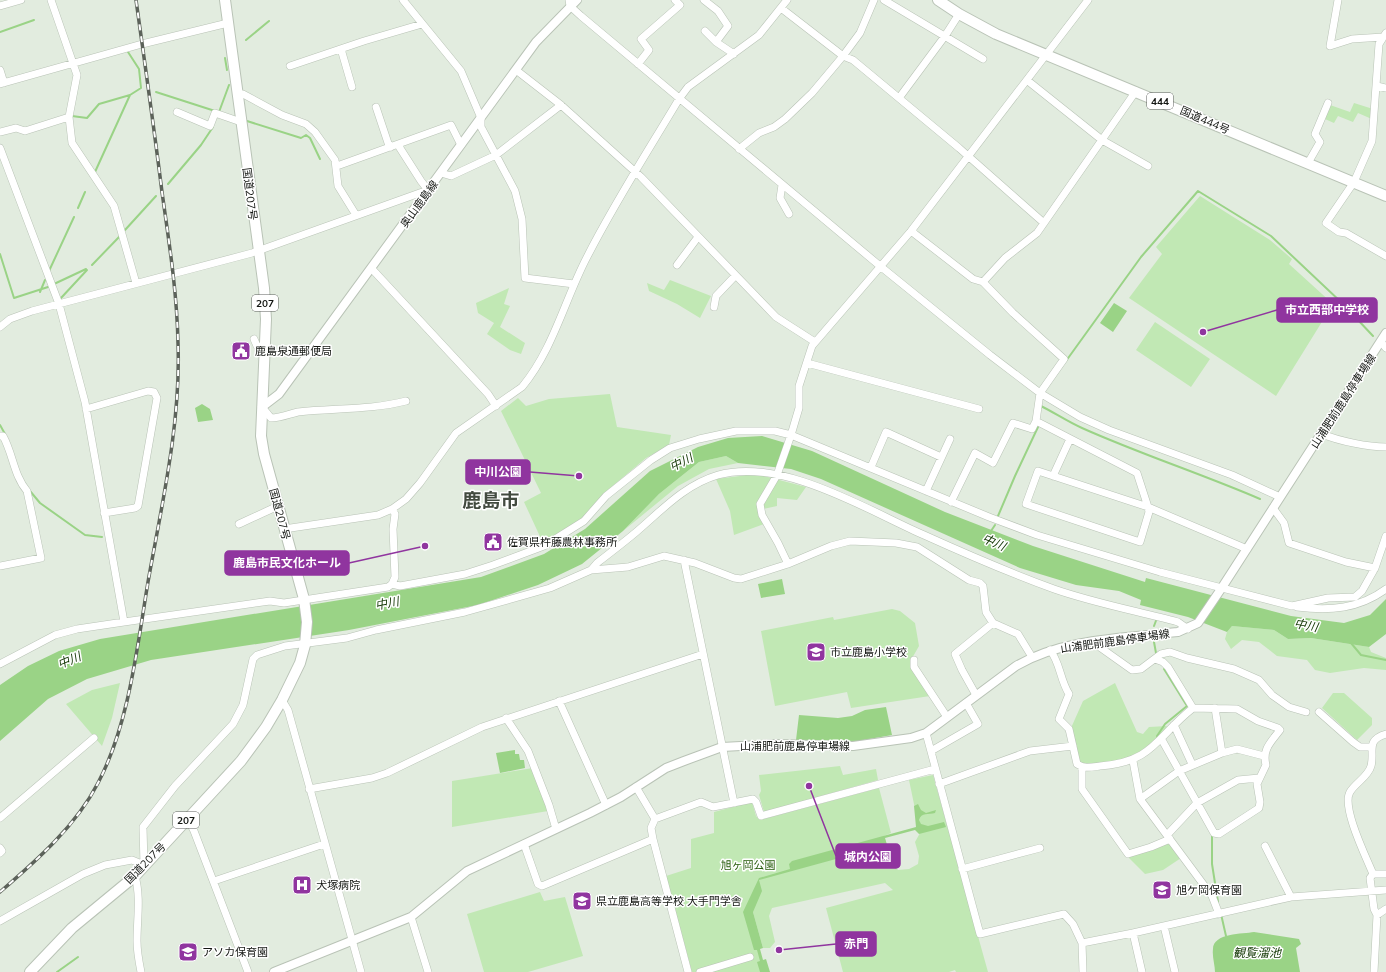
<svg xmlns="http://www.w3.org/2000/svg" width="1386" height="972" viewBox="0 0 1386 972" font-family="Mulish,'Noto Sans JP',sans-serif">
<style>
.green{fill:#c1e8b4}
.water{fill:#9ad386}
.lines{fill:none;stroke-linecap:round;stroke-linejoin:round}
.stream{stroke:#9ad386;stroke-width:2}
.minor-casing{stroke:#b9c3b6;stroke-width:8}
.major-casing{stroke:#b9c3b6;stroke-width:10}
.highway-casing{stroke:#b9c3b6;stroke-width:12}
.minor{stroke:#fff;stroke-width:7}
.major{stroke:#fff;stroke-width:8}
.highway{stroke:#fff;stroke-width:10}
.rail-casing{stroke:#5c625a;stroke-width:3.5}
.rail{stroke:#fff;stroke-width:2;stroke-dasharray:6;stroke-linecap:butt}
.labels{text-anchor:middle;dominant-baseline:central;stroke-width:3;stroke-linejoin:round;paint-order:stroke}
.shield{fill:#fff;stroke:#5a5d5a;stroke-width:1}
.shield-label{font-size:10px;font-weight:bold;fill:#141713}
.street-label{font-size:11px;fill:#141713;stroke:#fff}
.poi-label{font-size:11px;fill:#141713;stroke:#fff;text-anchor:start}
.park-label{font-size:11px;fill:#265b0b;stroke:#fff}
.water-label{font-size:12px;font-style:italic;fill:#103500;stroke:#fff}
.town-label{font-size:19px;font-weight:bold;fill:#424a3f;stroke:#fff}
.leader{fill:none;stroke:#90359f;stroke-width:1.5}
.callout-dot{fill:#90359f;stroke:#fff;stroke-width:1.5}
.callout{fill:#90359f;stroke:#90359f;stroke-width:1.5}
.callout-label{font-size:12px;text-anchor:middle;font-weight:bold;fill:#fff}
</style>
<rect width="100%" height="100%" fill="#e2ecdf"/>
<path class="green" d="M1354 103 1373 109 1374 120 1358 113 1353 122 1338 116 1334 123 1325 119 1330 105 1350 112Z
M1200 196 1270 240 1292 259 1289 264 1333 304 1276 396 1129 298 1162 254 1156 247Z
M670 280 711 296 700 318 677 304 649 291 647 283 664 290Z
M509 288 504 304 510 306 500 327 525 343 521 354 510 350 487 334 494 323 478 313 476 303Z
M1155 322 1210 359 1191 387 1136 350Z
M610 394 617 427 671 435 669 445 646 458 603 494 582 519 543 543 524 502 541 493 501 411 518 398 526 406 549 399Z
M726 456 738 463 709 469 678 486 623 531 659 494 699 462Z
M756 474 806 487 797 500 777 498V506L758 510 764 524 734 535 730 511 716 479Z
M892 609 900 611 915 623 919 646 911 660 930 696 851 708 847 692 775 706 761 631 833 617 834 620Z
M1232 626 1274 630 1288 639 1311 638 1369 647 1371 652 1386 658V670L1364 668 1330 673 1315 670 1307 660 1277 656 1259 642 1242 640 1231 649 1225 639 1227 632Z
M120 683 112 718 102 746 66 704 92 690Z
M1115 683 1137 732 1143 734 1149 727 1167 726 1160 737 1132 759 1083 765 1079 763 1071 728 1083 701Z
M1333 693H1344L1372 718V725L1357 740 1322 708Z
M840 766 843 775 876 769 878 780 764 812 759 795 761 791 759 775Z
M533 768 548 811 452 827V781Z
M933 775 988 972H956L955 970 949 972H843L826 908 893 890 885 883 772 908 769 916 775 942 770 948H763L753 912 748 913 766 972H692L666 876 691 868V839L714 833V812L752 802 756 816 760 820 879 788 891 833 884 836 887 845 890 848 886 853 888 863 893 864 898 870 909 869 918 864 919 856 915 842 920 833 909 780Z
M1169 842 1181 858 1163 870 1145 874 1127 856Z
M540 892 544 901 565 897 583 956 528 972H484L467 914Z"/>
<path class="water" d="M1114 303 1127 311 1113 332 1100 323Z
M202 404 210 409 213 420 198 422 195 408Z
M762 436 812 451 945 512 1033 546 1145 582 1146 578 1291 616 1344 623 1370 615 1386 599V634L1369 647 1311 638 1288 639 1274 630 1232 626 1227 632 1188 617 1140 605 1141 600 1119 591 1076 585 1020 568 821 479 791 469 738 463 726 456 699 462 659 494 623 531 582 564 538 585 478 605 349 630 151 660 87 679 48 699 0 741V685L28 666 59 651 100 639 481 577 544 554 585 529 650 471 698 447 728 438Z
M782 579 785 594 761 598 758 584Z
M886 707 892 735 858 741 796 740 799 715 838 718 852 716 865 710Z
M515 750V754H519L520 760H524L525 768 500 773 496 753Z
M918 804 921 810 926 813 936 810 935 813C929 815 921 812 919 820L921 824 928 826 944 822 946 827 919 834 915 830 885 838 887 845 759 880 762 891 753 912 763 948 760 949 763 960 766 959 770 972H760L757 962 760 961 757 950H754L743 912 759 878 790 869 789 864 792 861 916 827 914 806Z
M1254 932 1299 939 1301 944 1296 948 1300 972H1215C1215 965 1212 957 1213 949 1213 933 1243 934 1254 932Z"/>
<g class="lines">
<path class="stream" d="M0 32 34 20
M246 40 269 21
M225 58 227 70
M156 92 215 111
M219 112 229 85
M72 116 87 118 99 104 130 95 141 88 139 69 128 52
M247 121 301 138 306 135 310 138 320 159
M95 172 130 95
M168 184 201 145 213 127
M78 208 85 192
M125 230 156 196
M0 254 14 298 48 287
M92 265 120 236
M49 271 74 217
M54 284 86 269
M40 292 45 280
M61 298 87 270
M1066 361 1141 257 1198 191 1271 236 1342 303 1373 336
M1041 408V406C1055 413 1068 422 1082 428 1140 454 1202 474 1260 499
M0 425 5 434
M30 491 40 503 85 535 102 537
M998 516 1015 476 1038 427
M991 531 995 525
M1154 626 1157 618
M1154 642 1156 653
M1351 643 1361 655 1386 660
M1158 739 1157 736 1165 724 1187 706 1164 669
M1212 835V864L1218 902
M1221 914 1226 936
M57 972 78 957"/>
<defs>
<path id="minor" d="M51 0 77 75 69 117 72 143 114 206 136 283
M403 0 461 71 481 118V127L515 191 522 219 525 278 574 284
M569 0 570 6 581 16 880 266 990 355 1040 393 1080 417 1109 430 1232 475 1280 497
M704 0 718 11 728 26 716 42
M884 0 983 59
M1338 0 1330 46 1352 39 1383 37
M0 6 21 0
M781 8 843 56 853 60 959 148 1044 223
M705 31 716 42 734 54
M1386 33 1379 44 1372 141 1354 182 1326 223 1339 232 1346 233 1386 256
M341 49 352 87
M638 64 649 50 641 39 680 5 675 0
M290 66 364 41 422 24
M0 70 4 83
M516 70 561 105 641 177 776 317 815 342
M1028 81 1102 140 1148 166
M0 84 142 44 228 23
M1377 86 1386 88
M237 95 243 94 282 115 306 124 315 132 335 160 338 186 356 215
M899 98 945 36 959 14
M376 107 388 143 391 147
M177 112 210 126 215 113 241 122
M0 132 16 128 25 131 69 117
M0 148 59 304 85 402 124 622 77 629 55 635 0 664
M739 149 759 133 774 127 785 119 812 93 843 56 860 33 874 0
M1308 163 1320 142 1315 134 1328 103
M337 166 451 125 461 145
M441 173 451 176 496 155 561 105
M782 185 780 198 789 214
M911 231 973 279 983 282 1013 313 1064 359 1040 393 1036 421 1032 429 1013 423 993 463 975 453 951 502
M677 265 698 237
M372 269 488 394 496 406
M983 282 1005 258 1037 233 1136 91
M714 307 716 296 735 276
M0 327 10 319 32 311 252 253 428 190 421 181 398 145
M254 339 257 346 265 347
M1381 342 1386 348
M807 363 979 409
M262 407 271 418C281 418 289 414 298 412 334 408 371 410 406 401
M86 409 148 391 154 392 157 398 138 506 135 508 104 513
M1036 421 1137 473 1148 507 1149 512 1140 542 1026 504 1038 471 1148 507 1247 549
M1322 434C1339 441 1368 447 1386 447
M0 436H3C13 454 14 476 27 491L41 558 0 566
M871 467 886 432 941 457
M1053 476 1070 439
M926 491 950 439
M1273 508 1284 523 1289 543 1346 562 1375 568
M239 524 278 506
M284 529 378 515 392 509 406 499 420 483 456 433 522 387C553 350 565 299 587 257 615 202 648 151 679 99L688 87 759 35 787 0
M684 560 734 803
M788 564 778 543 762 515 760 504 777 475 791 435 799 408V386L812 346 911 231 1088 0
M591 570 597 563C610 553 623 543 635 533 661 511 684 485 718 475 782 457 867 510 924 535 966 554 1010 573 1054 589 1094 603 1137 611 1178 622L1188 629
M392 584 400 586 465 574 493 565 544 546 584 521 606 496 651 460 670 448 699 439 736 431H775L791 435 989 517 1037 535 1160 572 1292 606 1328 598 1355 597 1362 591 1375 568 1386 536
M1297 607C1330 611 1359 609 1386 589
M124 622 270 601 284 603 388 587 392 584 395 577 393 529 395 514 392 509
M1095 642 1101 648 1132 670 1141 669 1161 654 1170 652 1187 658 1234 669 1259 680 1272 695 1289 707 1306 712
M1050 650C1060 662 1060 680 1069 694L1059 719 1069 729 1077 764C1084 769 1092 767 1100 766 1154 762 1156 737 1193 708L1237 709 1258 721 1278 728 1280 730C1271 742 1262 749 1266 765L1257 784 1260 802 1259 808 1219 834 1214 833 1162 740
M1155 659 1163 662 1168 667 1193 708
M914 660V667L947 717
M976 695 962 670 955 654 993 623
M282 700 288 710 361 972
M559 701 606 805
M1215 708 1222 753
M1319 712 1353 742 1360 747H1371
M506 718 528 751 549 805 556 829
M1174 725 1192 764
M926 733 980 934 1064 914 1073 924 1082 943 1083 972
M931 751 978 724 966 703
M1133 761 1140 799 1212 896 1219 914
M1082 767V789L1128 854 1151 847 1170 839
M939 784 1030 751 1073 746
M636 787 655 819
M309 789 372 778 387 773 482 727 703 654
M1140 799 1179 771 1222 753 1237 749 1264 756
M0 818 94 738
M188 819 194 831 248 972
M1167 835 1197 803 1238 780 1259 778
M524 844 538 884 542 886 653 839
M1265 846 1291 897
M0 848 2 851 0 853
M962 869 1040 848
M1373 874C1367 859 1341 807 1350 792 1355 783 1368 777 1371 766 1375 752 1365 740 1386 734
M135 876C141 897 137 919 137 941 137 951 139 962 141 972
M214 881 324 844
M1377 915 1386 909
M411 917 428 972
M0 921 83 874 105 865 132 860 144 865 143 827 175 786 233 724 243 705 253 659 257 655 285 646 347 638 376 630 465 612 550 588 591 570 628 567 664 556 695 563 734 578 741 579 788 564 831 546 850 541 896 543 917 547 969 580 980 583 983 586 986 612 993 623 1018 634 1032 657
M1164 926 1175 972
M1133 933 1142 972
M1082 943 1133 933 1291 897 1386 890
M688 972 653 839 651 828 655 819 701 802 713 807 753 799 756 802 761 816 935 769
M700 972 750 957
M1374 972 1377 915 1374 909 1370 878 1373 874H1386"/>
<path id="major" d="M262 407 279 394 536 42 577 0
M274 972 411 917 467 871 590 813 621 797 666 768 684 761 722 747 776 744 853 746 911 738 926 733 1016 666C1064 638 1124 638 1178 632L1198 623 1221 589 1386 333"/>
<path id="highway" d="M938 0 959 14 996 34 1386 196
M30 972 72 928 135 876 241 761 266 727 282 700 300 663 305 645 307 622 304 599 264 454 261 436 266 319 264 288 225 0"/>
</defs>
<use href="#minor" class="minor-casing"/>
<use href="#major" class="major-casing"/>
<use href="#highway" class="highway-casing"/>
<use href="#minor" class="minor"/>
<use href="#major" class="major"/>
<use href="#highway" class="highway"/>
<defs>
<path id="rail" d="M0 892C36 861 76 826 98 783 129 724 137 648 148 582 162 503 181 423 178 343 177 292 169 242 162 192 154 128 145 64 136 0"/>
</defs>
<use href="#rail" class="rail-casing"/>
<use href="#rail" class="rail"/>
</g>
<defs>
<symbol id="civic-square" viewBox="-11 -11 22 22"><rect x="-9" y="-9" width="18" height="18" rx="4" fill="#90359f" stroke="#fff"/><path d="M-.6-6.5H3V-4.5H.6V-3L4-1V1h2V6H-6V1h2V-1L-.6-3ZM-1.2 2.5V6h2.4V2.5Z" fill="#fff"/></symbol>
<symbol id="school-square" viewBox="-11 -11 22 22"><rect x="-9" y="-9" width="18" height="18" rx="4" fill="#90359f" stroke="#fff"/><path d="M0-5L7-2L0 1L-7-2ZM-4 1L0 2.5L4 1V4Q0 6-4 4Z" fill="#fff"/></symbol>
<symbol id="hospital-square" viewBox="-11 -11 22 22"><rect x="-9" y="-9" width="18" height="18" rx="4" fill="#90359f" stroke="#fff"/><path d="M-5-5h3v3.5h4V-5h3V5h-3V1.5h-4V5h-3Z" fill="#fff"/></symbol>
</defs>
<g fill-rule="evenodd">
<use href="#civic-square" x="230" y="340" width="22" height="22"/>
<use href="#civic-square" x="482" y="531" width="22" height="22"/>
<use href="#school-square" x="805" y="641" width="22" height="22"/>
<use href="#hospital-square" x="291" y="874" width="22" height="22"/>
<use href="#school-square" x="1151" y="879" width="22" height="22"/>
<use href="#school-square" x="571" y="890" width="22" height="22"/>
<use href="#school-square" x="177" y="941" width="22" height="22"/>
</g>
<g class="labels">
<g class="shield">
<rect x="1147" y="93" width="26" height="16" rx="3"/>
<rect x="252" y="295" width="26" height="16" rx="3"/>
<rect x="173" y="812" width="26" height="16" rx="3"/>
</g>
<g class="shield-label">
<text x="1160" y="101">444</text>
<text x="265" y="303">207</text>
<text x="186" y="820">207</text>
</g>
<g class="street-label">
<text transform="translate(1205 120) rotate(23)">国道444号</text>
<text transform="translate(250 194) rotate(83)">国道207号</text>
<text transform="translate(419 204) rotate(-54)">奥山鹿島線</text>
<text transform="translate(1343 401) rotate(-57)">山浦肥前鹿島停車場線</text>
<text transform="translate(280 514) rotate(75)">国道207号</text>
<text transform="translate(1115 641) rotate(-8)">山浦肥前鹿島停車場線</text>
<text x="795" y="746">山浦肥前鹿島停車場線</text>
<text transform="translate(145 863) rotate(-45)">国道207号</text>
</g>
<g class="poi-label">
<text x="255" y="351">鹿島泉通郵便局</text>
<text x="507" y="542">佐賀県杵藤農林事務所</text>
<text x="830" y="652">市立鹿島小学校</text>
<text x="316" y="885">犬塚病院</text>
<text x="1176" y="890">旭ケ岡保育園</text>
<text x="596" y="901">県立鹿島高等学校 大手門学舎</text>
<text x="202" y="952">アソカ保育園</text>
</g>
<g class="park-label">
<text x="748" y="865">旭ヶ岡公園</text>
</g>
<g class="water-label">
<text transform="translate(681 462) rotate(-27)">中川</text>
<text transform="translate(994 542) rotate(24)">中川</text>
<text transform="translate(387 603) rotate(-11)">中川</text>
<text transform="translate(1306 625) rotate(10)">中川</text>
<text transform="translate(69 660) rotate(-23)">中川</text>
<text x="1257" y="952">観覧溜池</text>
</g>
<g class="town-label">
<text x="491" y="500">鹿島市</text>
</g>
</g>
<path class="leader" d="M1203 332L1277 310M579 476L530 472M425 546L349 563M809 786L836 856M779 950L836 944"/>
<g class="callout-dot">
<circle cx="1203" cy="332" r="4"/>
<circle cx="579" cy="476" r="4"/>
<circle cx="425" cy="546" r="4"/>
<circle cx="809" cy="786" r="4"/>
<circle cx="779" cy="950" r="4"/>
</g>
<g class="callout">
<rect x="1277" y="298" width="100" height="24" rx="4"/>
<rect x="466" y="460" width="64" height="24" rx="4"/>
<rect x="225" y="551" width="124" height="24" rx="4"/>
<rect x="836" y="844" width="64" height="24" rx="4"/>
<rect x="836" y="932" width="40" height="24" rx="4"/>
</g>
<g class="callout-label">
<text x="1327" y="314">市立西部中学校</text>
<text x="498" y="476">中川公園</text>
<text x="287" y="567">鹿島市民文化ホール</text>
<text x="868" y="861">城内公園</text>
<text x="856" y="948">赤門</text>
</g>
</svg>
